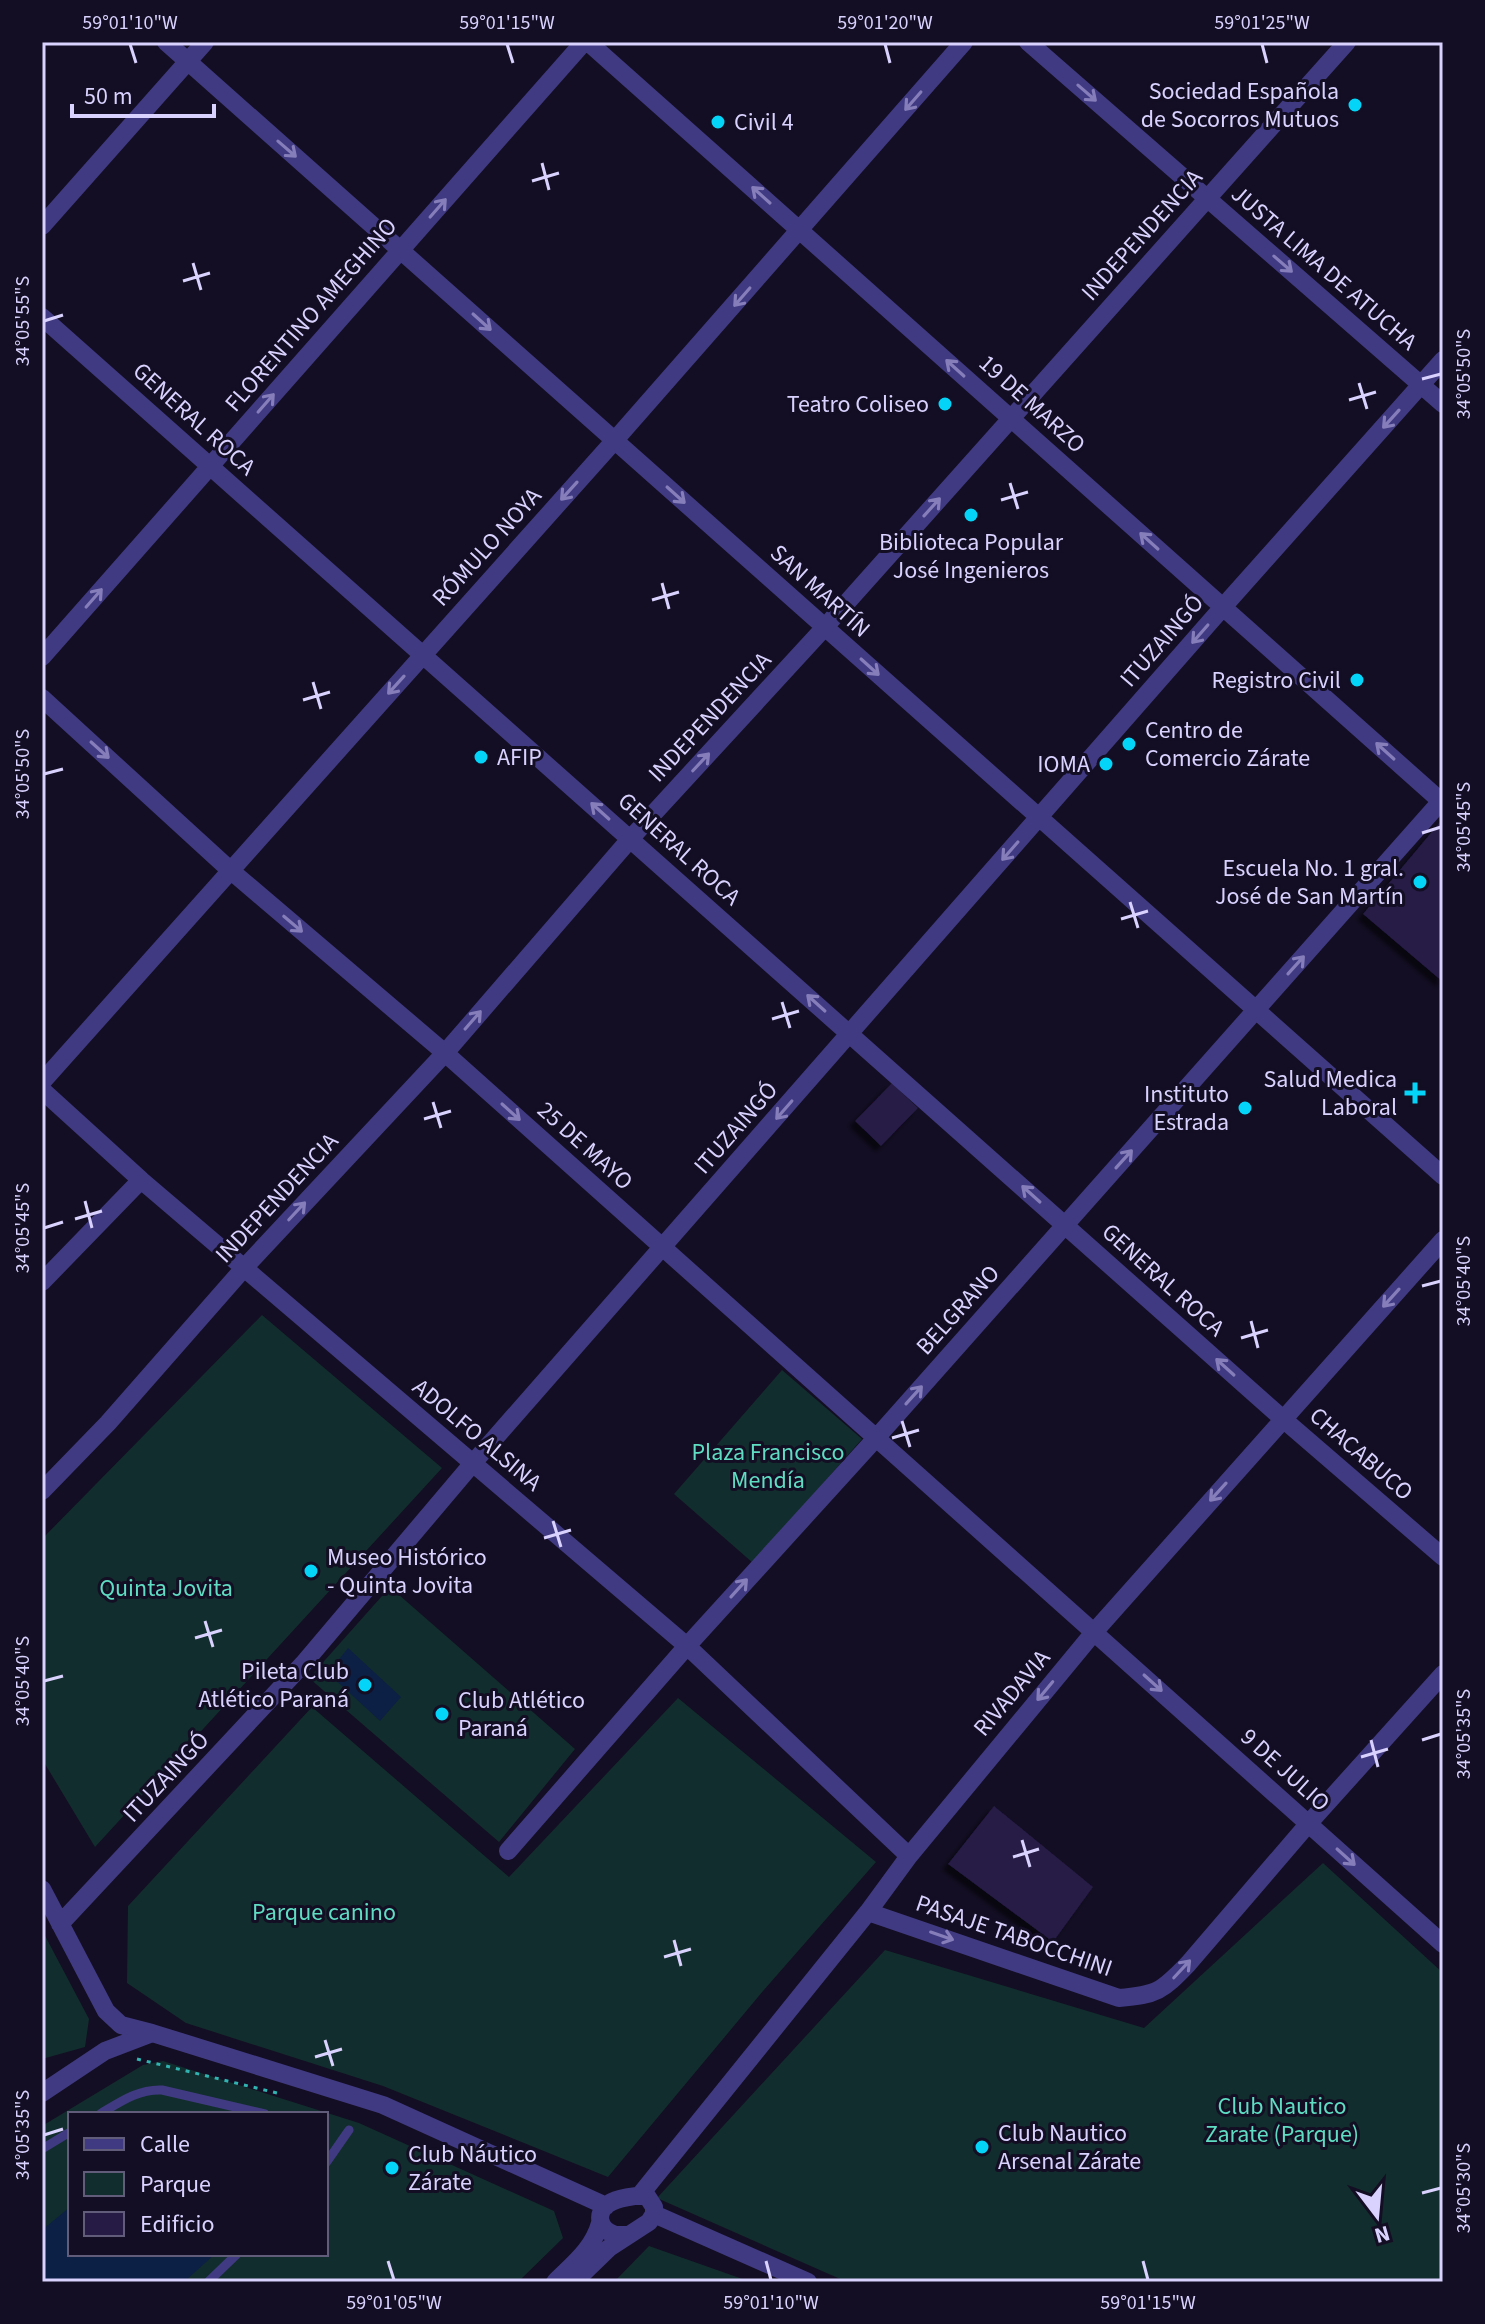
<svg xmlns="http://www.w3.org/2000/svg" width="1485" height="2324" viewBox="0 0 1485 2324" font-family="'Source Sans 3',sans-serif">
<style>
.green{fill:#122d2d;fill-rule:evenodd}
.water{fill:#0c1f44}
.building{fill:#251b44;filter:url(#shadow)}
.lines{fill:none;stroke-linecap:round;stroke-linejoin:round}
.path{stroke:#31b3b1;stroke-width:3;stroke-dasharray:4 6;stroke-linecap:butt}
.lane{stroke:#403a82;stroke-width:9}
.street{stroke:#403a82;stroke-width:18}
.oneway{stroke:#857eba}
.ticks{fill:none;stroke:#d9d1fe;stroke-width:3}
.poi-dot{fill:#04d5f8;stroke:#130e23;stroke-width:3}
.labels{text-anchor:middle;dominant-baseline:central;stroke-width:6;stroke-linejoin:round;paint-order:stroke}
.poi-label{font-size:24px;fill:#d9d1fe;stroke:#130e23;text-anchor:end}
.street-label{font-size:24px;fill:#d9d1fe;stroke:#130e23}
.park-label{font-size:24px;fill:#5eddc3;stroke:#130e23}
.neatline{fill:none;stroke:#d9d1fe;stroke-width:3}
.ticks-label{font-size:20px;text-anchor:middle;fill:#d9d1fe}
</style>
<defs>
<filter id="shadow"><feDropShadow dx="-5.5" dy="5.5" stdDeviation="2" flood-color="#0009"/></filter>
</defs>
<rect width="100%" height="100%" fill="#130e23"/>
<path class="green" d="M262 1315 442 1468 95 1847 42 1759V1539Z
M782 1370 862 1439 753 1563 674 1494Z
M390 1587 575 1749 499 1842 309 1678Z
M678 1698 876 1862 763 1991 608 2177 383 2086 186 2023 127 1983 128 1906 312 1707 509 1877Z
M1323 1863 1443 1973V2282H847L657 2198 885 1950 1144 2028Z
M42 1930 89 2019 85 2047 42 2059Z
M163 2061 359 2123 554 2211 563 2238 518 2282H42V2126L143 2065ZM70 2114H326V2254H70Z
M649 2246 751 2282H614Z"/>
<path class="water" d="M348 1648 401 1697 380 1721 328 1673Z
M70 2207V2254H215L184 2282H42V2230Z"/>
<path class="building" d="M1440 822 1443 825V982L1363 914Z
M892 1083 918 1108 881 1146 855 1121Z
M994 1806 1093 1887 1053 1942 948 1864Z"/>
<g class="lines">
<path class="path" d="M137 2059 277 2093"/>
<path class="lane" d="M100 2114C120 2102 138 2089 162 2090L265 2114
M42 2149 70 2132
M326 2163 349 2130
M208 2282 237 2254"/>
<path class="street" d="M166 42 1443 1176
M588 42 1443 803
M1028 42 1443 404
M42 226 205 42
M42 317 1283 1419 1443 1557
M42 657 584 42
M42 698 230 870 445 1053 1443 1944
M42 1082 615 440 964 42
M42 1090 141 1180 687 1646 909 1856
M42 1282 141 1180
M42 1491 108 1423 244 1268 445 1053 631 838 825 627 1347 42
M508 1851 687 1646 877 1437 1443 799
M42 1889 106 2011 121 2025 152 2033 383 2105 606 2206
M868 1912 1119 1998C1157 1995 1162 1991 1188 1964L1309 1823 1443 1674
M60 1924 303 1664 473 1463 1223 607 1443 360
M42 2093 105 2051 152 2033
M640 2195 868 1912 909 1856 1095 1631 1443 1240
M654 2214 808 2282
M555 2282C573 2264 593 2249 600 2223
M574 2282 609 2248 649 2222 654 2214V2207L647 2196C636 2195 617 2198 608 2204 595 2213 599 2229 613 2234 615 2235 625 2235 627 2235"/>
</g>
<defs><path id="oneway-shaft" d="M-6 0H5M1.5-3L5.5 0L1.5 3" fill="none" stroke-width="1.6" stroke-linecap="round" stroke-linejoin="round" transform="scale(2)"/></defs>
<g class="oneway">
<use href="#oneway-shaft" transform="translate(1087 93) rotate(41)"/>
<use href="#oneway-shaft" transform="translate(913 101) rotate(131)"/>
<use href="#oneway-shaft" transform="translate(287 149) rotate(41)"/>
<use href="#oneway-shaft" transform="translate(761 195) rotate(-138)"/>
<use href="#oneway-shaft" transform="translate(438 208) rotate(-49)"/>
<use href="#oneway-shaft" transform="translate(1283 264) rotate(41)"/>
<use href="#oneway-shaft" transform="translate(742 297) rotate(131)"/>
<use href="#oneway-shaft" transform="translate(482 322) rotate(42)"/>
<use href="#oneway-shaft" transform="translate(955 368) rotate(-138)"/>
<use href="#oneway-shaft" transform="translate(266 403) rotate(-49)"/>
<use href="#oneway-shaft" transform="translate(1391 419) rotate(132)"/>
<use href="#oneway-shaft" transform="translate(569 491) rotate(132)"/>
<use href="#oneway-shaft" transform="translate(676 495) rotate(42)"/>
<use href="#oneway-shaft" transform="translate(932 507) rotate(-48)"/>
<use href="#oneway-shaft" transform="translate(1149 541) rotate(-138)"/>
<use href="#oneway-shaft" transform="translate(94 598) rotate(-49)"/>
<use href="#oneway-shaft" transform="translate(1200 634) rotate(131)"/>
<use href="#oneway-shaft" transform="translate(870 667) rotate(42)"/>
<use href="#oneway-shaft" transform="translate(396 685) rotate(132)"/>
<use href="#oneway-shaft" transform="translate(100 750) rotate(42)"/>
<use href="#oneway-shaft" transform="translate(1385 751) rotate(-138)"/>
<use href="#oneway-shaft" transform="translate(701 762) rotate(-47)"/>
<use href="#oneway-shaft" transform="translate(600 811) rotate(-138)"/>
<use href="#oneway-shaft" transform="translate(1010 851) rotate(131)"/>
<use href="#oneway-shaft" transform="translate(293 924) rotate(40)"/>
<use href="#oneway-shaft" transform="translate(1296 965) rotate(-48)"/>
<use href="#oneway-shaft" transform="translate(816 1003) rotate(-138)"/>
<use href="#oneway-shaft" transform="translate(473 1020) rotate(-49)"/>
<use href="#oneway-shaft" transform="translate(784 1110) rotate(131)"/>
<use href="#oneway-shaft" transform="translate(511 1112) rotate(42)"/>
<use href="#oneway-shaft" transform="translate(1124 1159) rotate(-48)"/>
<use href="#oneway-shaft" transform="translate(1031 1194) rotate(-138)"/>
<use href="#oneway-shaft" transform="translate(297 1211) rotate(-47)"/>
<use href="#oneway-shaft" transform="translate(1391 1298) rotate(132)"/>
<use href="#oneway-shaft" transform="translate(1225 1367) rotate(-138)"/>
<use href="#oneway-shaft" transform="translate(914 1395) rotate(-48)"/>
<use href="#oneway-shaft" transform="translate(1218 1492) rotate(132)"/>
<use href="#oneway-shaft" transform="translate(739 1588) rotate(-48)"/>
<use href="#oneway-shaft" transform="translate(1153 1683) rotate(42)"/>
<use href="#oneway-shaft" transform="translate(1045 1691) rotate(130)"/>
<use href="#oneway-shaft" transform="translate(1346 1857) rotate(42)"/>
<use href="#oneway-shaft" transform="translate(942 1936) rotate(19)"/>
<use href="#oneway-shaft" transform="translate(1182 1969) rotate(-47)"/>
</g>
<path class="ticks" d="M130 44 136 63M507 44 513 63M885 44 890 63M1262 44 1267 63M542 163 549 190M532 181 559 173M193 263 201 290M183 281 210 273M44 321 63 315M1422 379 1441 374M1359 383 1367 409M1349 400 1376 392M1010 483 1018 509M1001 500 1028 492M662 583 669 609M652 600 679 592M313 682 321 709M303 700 330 692M44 774 63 769M1422 833 1441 827M1130 902 1138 928M1121 919 1148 911M782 1002 790 1028M772 1019 799 1011M433 1102 441 1128M424 1119 451 1111M85 1201 92 1228M75 1219 102 1211M44 1228 63 1222M1422 1286 1441 1281M1251 1321 1258 1348M1241 1338 1268 1330M902 1421 910 1447M892 1438 919 1430M553 1521 561 1547M544 1538 571 1530M205 1621 213 1647M195 1638 222 1630M44 1681 63 1676M1371 1740 1378 1767M1422 1740 1441 1734M1361 1757 1388 1749M1022 1840 1030 1867M1013 1857 1039 1849M674 1940 681 1966M664 1957 691 1949M325 2040 333 2066M315 2057 342 2049M44 2135 63 2129M1422 2193 1441 2188M388 2261 394 2280M766 2261 771 2280M1143 2261 1148 2280"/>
<g class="poi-dot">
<circle cx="1355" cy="105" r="8"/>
<circle cx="718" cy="122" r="8"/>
<circle cx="945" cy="404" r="8"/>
<circle cx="971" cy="515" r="8"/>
<circle cx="1357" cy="680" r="8"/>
<circle cx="1129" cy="744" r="8"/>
<circle cx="481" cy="757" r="8"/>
<circle cx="1106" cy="764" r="8"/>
<circle cx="1420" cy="882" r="8"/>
<path d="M1411 1081h8v8h8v8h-8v8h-8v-8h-8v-8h8z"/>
<circle cx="1245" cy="1108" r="8"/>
<circle cx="311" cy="1571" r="8"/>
<circle cx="365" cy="1685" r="8"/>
<circle cx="442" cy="1714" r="8"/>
<circle cx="982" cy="2147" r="8"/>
<circle cx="392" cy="2168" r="8"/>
</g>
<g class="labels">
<g class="poi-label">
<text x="1339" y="91">Sociedad Española<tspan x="1339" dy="28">de Socorros Mutuos</tspan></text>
<text x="734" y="122" text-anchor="start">Civil 4</text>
<text x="929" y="404">Teatro Coliseo</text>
<text x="971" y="542" text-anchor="middle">Biblioteca Popular<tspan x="971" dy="28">José Ingenieros</tspan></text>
<text x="1341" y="680">Registro Civil</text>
<text x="1145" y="730" text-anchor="start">Centro de<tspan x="1145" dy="28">Comercio Zárate</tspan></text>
<text x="497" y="757" text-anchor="start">AFIP</text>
<text x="1090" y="764">IOMA</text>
<text x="1404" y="868">Escuela No. 1 gral.<tspan x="1404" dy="28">José de San Martín</tspan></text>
<text x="1397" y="1079">Salud Medica<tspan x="1397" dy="28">Laboral</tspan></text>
<text x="1229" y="1094">Instituto<tspan x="1229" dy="28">Estrada</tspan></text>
<text x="327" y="1557" text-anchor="start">Museo Histórico<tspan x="327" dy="28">- Quinta Jovita</tspan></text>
<text x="349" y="1671">Pileta Club<tspan x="349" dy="28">Atlético Paraná</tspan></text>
<text x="458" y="1700" text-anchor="start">Club Atlético<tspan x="458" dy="28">Paraná</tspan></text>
<text x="998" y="2133" text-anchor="start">Club Nautico<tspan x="998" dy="28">Arsenal Zárate</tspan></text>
<text x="408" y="2154" text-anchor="start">Club Náutico<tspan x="408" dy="28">Zárate</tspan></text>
</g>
<g class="street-label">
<text transform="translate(1142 235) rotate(-48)">INDEPENDENCIA</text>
<text transform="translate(1324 268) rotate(41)">JUSTA LIMA DE ATUCHA</text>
<text transform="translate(311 315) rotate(-49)">FLORENTINO AMEGHINO</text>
<text transform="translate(1032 404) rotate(42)">19 DE MARZO</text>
<text transform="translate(194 419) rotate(42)">GENERAL ROCA</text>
<text transform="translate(487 547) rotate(-48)">RÓMULO NOYA</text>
<text transform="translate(820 591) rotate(42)">SAN MARTÍN</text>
<text transform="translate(1162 641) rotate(-49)">ITUZAINGÓ</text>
<text transform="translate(710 717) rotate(-47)">INDEPENDENCIA</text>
<text transform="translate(679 849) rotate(42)">GENERAL ROCA</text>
<text transform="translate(736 1128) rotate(-49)">ITUZAINGÓ</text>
<text transform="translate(585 1146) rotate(42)">25 DE MAYO</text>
<text transform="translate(277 1198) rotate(-47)">INDEPENDENCIA</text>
<text transform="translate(1163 1280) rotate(42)">GENERAL ROCA</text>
<text transform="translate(958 1310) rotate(-48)">BELGRANO</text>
<text transform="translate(477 1435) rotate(40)">ADOLFO ALSINA</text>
<text transform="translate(1361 1454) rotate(41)">CHACABUCO</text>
<text transform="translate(1012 1693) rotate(-50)">RIVADAVIA</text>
<text transform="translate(1285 1770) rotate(42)">9 DE JULIO</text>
<text transform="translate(166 1777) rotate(-47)">ITUZAINGÓ</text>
<text transform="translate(1014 1936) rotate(19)">PASAJE TABOCCHINI</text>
</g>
<g class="park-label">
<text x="768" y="1452">Plaza Francisco<tspan x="768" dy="28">Mendía</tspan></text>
<text x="166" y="1588">Quinta Jovita</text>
<text x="324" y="1912">Parque canino</text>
<text x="1282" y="2106">Club Nautico<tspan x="1282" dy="28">Zarate (Parque)</tspan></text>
</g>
</g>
<rect width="1485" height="2324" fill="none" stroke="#130e23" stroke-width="88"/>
<rect x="68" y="2112" width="260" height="144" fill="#130e23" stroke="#625c7b" stroke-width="2"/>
<rect x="84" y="2138" width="40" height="12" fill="#403a82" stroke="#625c7b" stroke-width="2"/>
<text x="140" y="2152" font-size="24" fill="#d9d1fe">Calle</text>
<rect x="84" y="2172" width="40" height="24" fill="#122d2d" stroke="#625c7b" stroke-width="2"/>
<text x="140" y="2192" font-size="24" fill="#d9d1fe">Parque</text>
<rect x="84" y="2212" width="40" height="24" fill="#251b44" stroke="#625c7b" stroke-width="2"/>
<text x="140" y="2232" font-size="24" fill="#d9d1fe">Edificio</text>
<g transform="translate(1377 2216) rotate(164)" stroke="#130e23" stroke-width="6" paint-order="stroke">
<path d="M0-6L14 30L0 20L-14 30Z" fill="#d9d1fe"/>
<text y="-12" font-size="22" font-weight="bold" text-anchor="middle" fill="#d9d1fe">N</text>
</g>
<path d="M72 104v12h142v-12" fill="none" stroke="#d9d1fe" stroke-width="4"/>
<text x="84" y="104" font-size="24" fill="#d9d1fe" stroke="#130e23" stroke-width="6" paint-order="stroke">50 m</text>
<rect x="44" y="44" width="1397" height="2236" class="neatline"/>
<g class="ticks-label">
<text x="130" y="29">59°01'10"W</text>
<text x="507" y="29">59°01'15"W</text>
<text x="885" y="29">59°01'20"W</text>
<text x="1262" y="29">59°01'25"W</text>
<text transform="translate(22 321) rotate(-90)" y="7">34°05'55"S</text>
<text transform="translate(1463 374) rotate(-90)" y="7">34°05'50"S</text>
<text transform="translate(22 774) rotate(-90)" y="7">34°05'50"S</text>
<text transform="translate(1463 827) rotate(-90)" y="7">34°05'45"S</text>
<text transform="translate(22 1228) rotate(-90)" y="7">34°05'45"S</text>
<text transform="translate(1463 1281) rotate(-90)" y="7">34°05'40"S</text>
<text transform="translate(22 1681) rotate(-90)" y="7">34°05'40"S</text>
<text transform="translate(1463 1734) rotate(-90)" y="7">34°05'35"S</text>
<text transform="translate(22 2135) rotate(-90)" y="7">34°05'35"S</text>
<text transform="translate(1463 2188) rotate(-90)" y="7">34°05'30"S</text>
<text x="394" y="2309">59°01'05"W</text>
<text x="771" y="2309">59°01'10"W</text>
<text x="1148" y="2309">59°01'15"W</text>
</g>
</svg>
